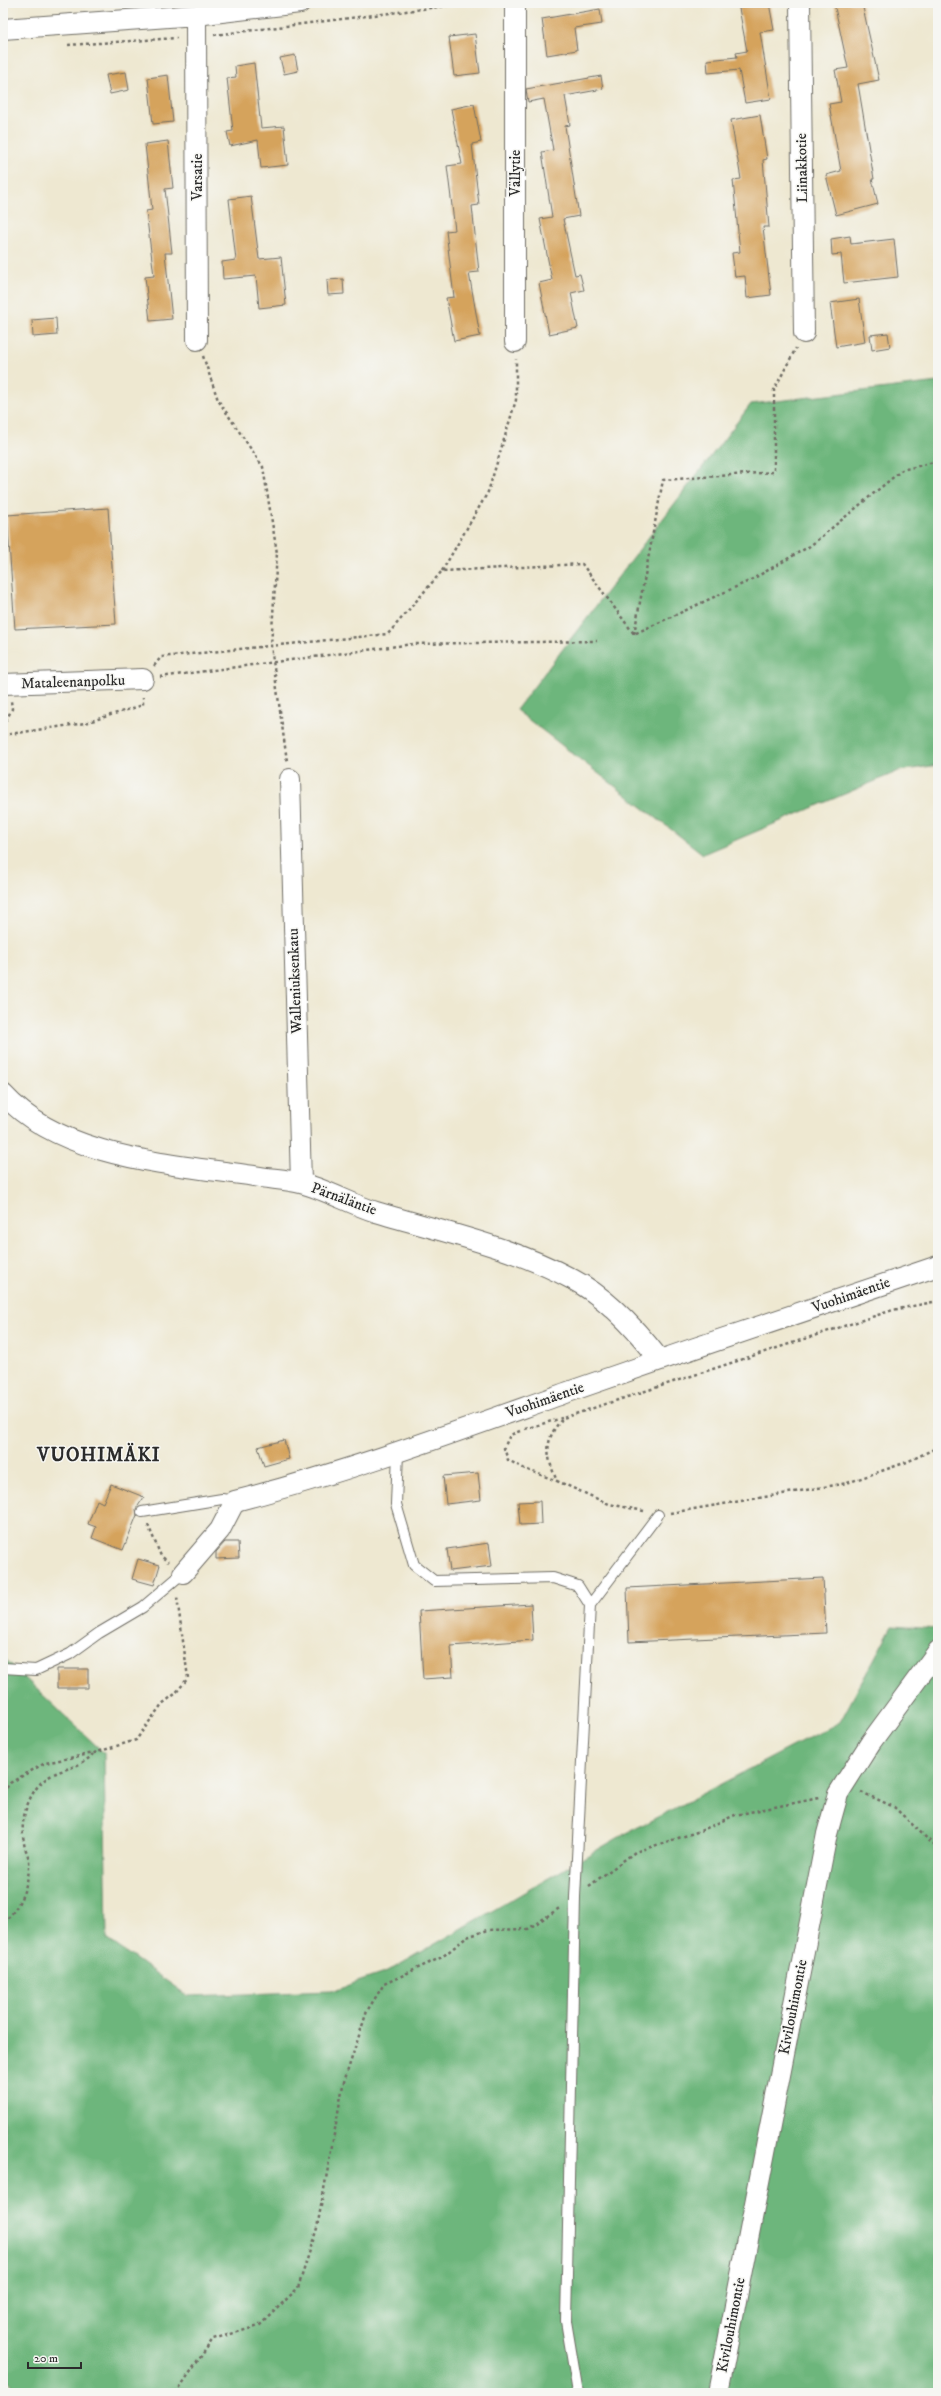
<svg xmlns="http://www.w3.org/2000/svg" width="941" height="2396" viewBox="0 0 941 2396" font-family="'IM FELL DW Pica',serif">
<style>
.forest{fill:#6db67c;stroke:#4c7054}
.building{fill:#d5a35c}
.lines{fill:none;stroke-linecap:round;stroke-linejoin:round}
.service-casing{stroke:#6f6d65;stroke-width:12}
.minor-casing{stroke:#6f6d65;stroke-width:22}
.path{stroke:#6f6d65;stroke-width:2.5;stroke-dasharray:3 3;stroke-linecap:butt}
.service{stroke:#fff;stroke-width:10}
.minor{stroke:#fff;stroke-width:20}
.labels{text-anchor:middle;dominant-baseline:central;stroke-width:3;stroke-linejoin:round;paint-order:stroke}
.street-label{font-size:15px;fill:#2b2b2b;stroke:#f6f6f2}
.district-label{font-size:19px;font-weight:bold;letter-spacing:1px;fill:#2b2b2b;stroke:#f6f6f2}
</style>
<rect width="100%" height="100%" fill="#f6f6f2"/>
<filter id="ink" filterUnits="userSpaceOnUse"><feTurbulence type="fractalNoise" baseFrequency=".025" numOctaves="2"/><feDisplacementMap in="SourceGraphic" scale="8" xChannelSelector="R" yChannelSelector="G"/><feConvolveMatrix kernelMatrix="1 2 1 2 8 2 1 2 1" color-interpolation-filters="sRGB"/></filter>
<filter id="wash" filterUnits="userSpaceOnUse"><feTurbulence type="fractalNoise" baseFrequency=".012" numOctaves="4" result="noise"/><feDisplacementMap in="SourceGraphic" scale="16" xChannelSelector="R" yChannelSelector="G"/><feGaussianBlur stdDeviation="0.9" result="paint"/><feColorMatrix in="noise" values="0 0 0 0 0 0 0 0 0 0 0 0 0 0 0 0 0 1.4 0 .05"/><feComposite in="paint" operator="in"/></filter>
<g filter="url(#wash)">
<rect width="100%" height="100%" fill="#eee8d1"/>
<path class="forest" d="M938 382V765L899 771 703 854 516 710 751 404Z
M892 1626 938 1629V2393H22L3 2376V1657L104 1753 107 1939 188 1996 331 1991 387 1972 621 1836 840 1722Z"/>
<g id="blocks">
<path class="building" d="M738 3H769L774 30 760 32 771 99 745 103 739 70 708 73 707 60 737 57 736 53 747 51Z
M834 3H862L879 80 858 84 874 179H872L878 204 836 215 826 175 841 171 829 104 841 102 835 70 848 68Z
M600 9 602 24 574 28 577 50 547 55 542 19Z
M475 34 480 73 454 76 449 37Z
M295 55 298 71 284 74 280 58Z
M254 63 261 128 284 126 288 165 261 168 258 140 230 146 227 132 233 131 227 78 236 77 235 66Z
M126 72 129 90 110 94 106 75Z
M168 75 173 122 153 124 148 78Z
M601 76 603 89 565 96 570 125 565 126 579 216 563 219 575 275 580 274 584 290 571 293 578 328 549 334 539 283 552 280 540 219 552 217 542 152 553 150 544 99 528 102 526 89Z
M474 104 481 142 472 144 479 205 472 206 479 272 469 273 480 336 454 341 446 298 454 297 446 231 455 230 447 166 462 164 451 109Z
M760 115 767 159 763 160 769 227H763L771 295 747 298 745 276 735 277 732 253 740 252 733 180 741 179 731 120Z
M168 141 173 188 165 189 172 253H165L172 319 150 321 145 277 154 276 146 211 152 210 145 144Z
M251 196 259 259 281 257 286 305 259 308 256 276 223 279 222 262 236 260 229 199Z
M850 236 851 244 894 239 898 277 844 283 841 254 832 255 831 239Z
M343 279 344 294 328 295 327 280Z
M859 299 865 342 836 347 830 303Z
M56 318 57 335 33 337 32 320Z
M888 333 890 347 872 350 870 335Z
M108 508 116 624 15 629 7 515Z
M284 1440 289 1459 264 1466 258 1447Z
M478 1473 481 1500 446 1504 443 1476Z
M111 1484 144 1497 136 1509 137 1515 123 1550 92 1538 96 1527 88 1524 97 1500 103 1503Z
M540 1501 541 1524 520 1525 518 1502Z
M225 1542H238L239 1558 216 1559V1552Z
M489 1543 492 1566 450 1571 447 1549Z
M138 1559 160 1565 154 1585 132 1579Z
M823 1578 826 1633 629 1642 627 1588Z
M531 1604 533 1640 451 1646 453 1677 423 1679 419 1611Z
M57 1669H88V1688H57Z"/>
</g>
</g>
<g filter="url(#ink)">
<use href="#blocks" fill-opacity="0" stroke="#6f6d65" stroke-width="1"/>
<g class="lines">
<defs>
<path id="service" d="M398 1452 396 1504 414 1565 434 1581 553 1578 578 1586 590 1605 575 1897 566 2321 578 2393
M142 1512 222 1499 235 1501
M590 1605 658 1515
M3 1668 36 1670 70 1654 99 1633 143 1607 183 1573"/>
<path id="minor" d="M515 3V342
M800 3 804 333
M196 15 197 340
M3 29 196 15 300 3
M3 684 143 679
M290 779 301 1183
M3 1094C62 1159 173 1164 254 1176 270 1179 286 1179 301 1183 327 1190 351 1204 376 1212 440 1231 513 1247 572 1279 607 1297 636 1329 660 1360
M183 1573 220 1530 235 1501C348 1472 458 1431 568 1392 691 1349 814 1307 938 1266
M718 2393 827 1834 838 1794 871 1742 938 1651"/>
</defs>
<use href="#service" class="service-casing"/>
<use href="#minor" class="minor-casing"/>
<path class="path" d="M214 35 470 3
M68 45 177 38
M203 356 218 400 263 467 277 553 271 646 287 761
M442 571 488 492 516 400V359
M634 634 663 480 774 472V390L796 348
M154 666 161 657 388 634 442 571 582 564 634 634 749 581 810 546 902 470 938 461
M160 677 413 644 597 641
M3 726 12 709 11 701
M3 735 85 723 143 705V697
M525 1429 562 1418
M520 1431 510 1435 504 1448 508 1460 525 1469 557 1481
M644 1511 609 1504 557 1481C546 1456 543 1440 563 1418L893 1310 938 1301
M670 1513 847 1483 907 1462 938 1447
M148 1525 161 1556 168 1562
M861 1792 894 1807 938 1849
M3 1793 10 1783 45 1763 94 1753 136 1740 162 1704 175 1694 188 1678 177 1597
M589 1886 635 1852 700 1831 735 1815 819 1798
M3 1922C18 1912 29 1884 29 1866 30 1860 27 1853 25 1848 21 1831 22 1817 29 1801 45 1764 74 1775 93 1754
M176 2393 213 2339 259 2326 298 2288 317 2228 343 2085 367 2011 384 1984 442 1957 467 1937 488 1930 528 1929 561 1907
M316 2393H326"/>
<use href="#service" class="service"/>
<use href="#minor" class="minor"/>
</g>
</g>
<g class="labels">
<g class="street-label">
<text transform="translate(802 168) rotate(-91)">Liinakkotie</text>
<text transform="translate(515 173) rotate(-90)">Vällytie</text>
<text transform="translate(197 177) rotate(-90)">Varsatie</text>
<text transform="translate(73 682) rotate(-2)">Mataleenanpolku</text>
<text transform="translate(295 981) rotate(-92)">Walleniuksenkatu</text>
<text transform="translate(344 1199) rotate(20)">Pärnäläntie</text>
<text transform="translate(851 1295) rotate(-19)">Vuohimäentie</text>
<text transform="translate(545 1400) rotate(-19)">Vuohimäentie</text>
<text transform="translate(793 2007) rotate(-79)">Kivilouhimontie</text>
<text transform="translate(731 2325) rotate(-79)">Kivilouhimontie</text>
</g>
<g class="district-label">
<text x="99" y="1455">VUOHIMÄKI</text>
</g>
</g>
<rect width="941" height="2396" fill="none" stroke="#f6f6f2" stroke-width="16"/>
<path d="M28 2362v6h53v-6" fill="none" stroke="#2b2b2b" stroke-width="2"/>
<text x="34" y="2362" font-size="12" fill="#2b2b2b" stroke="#f6f6f2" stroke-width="3" paint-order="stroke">20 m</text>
</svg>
